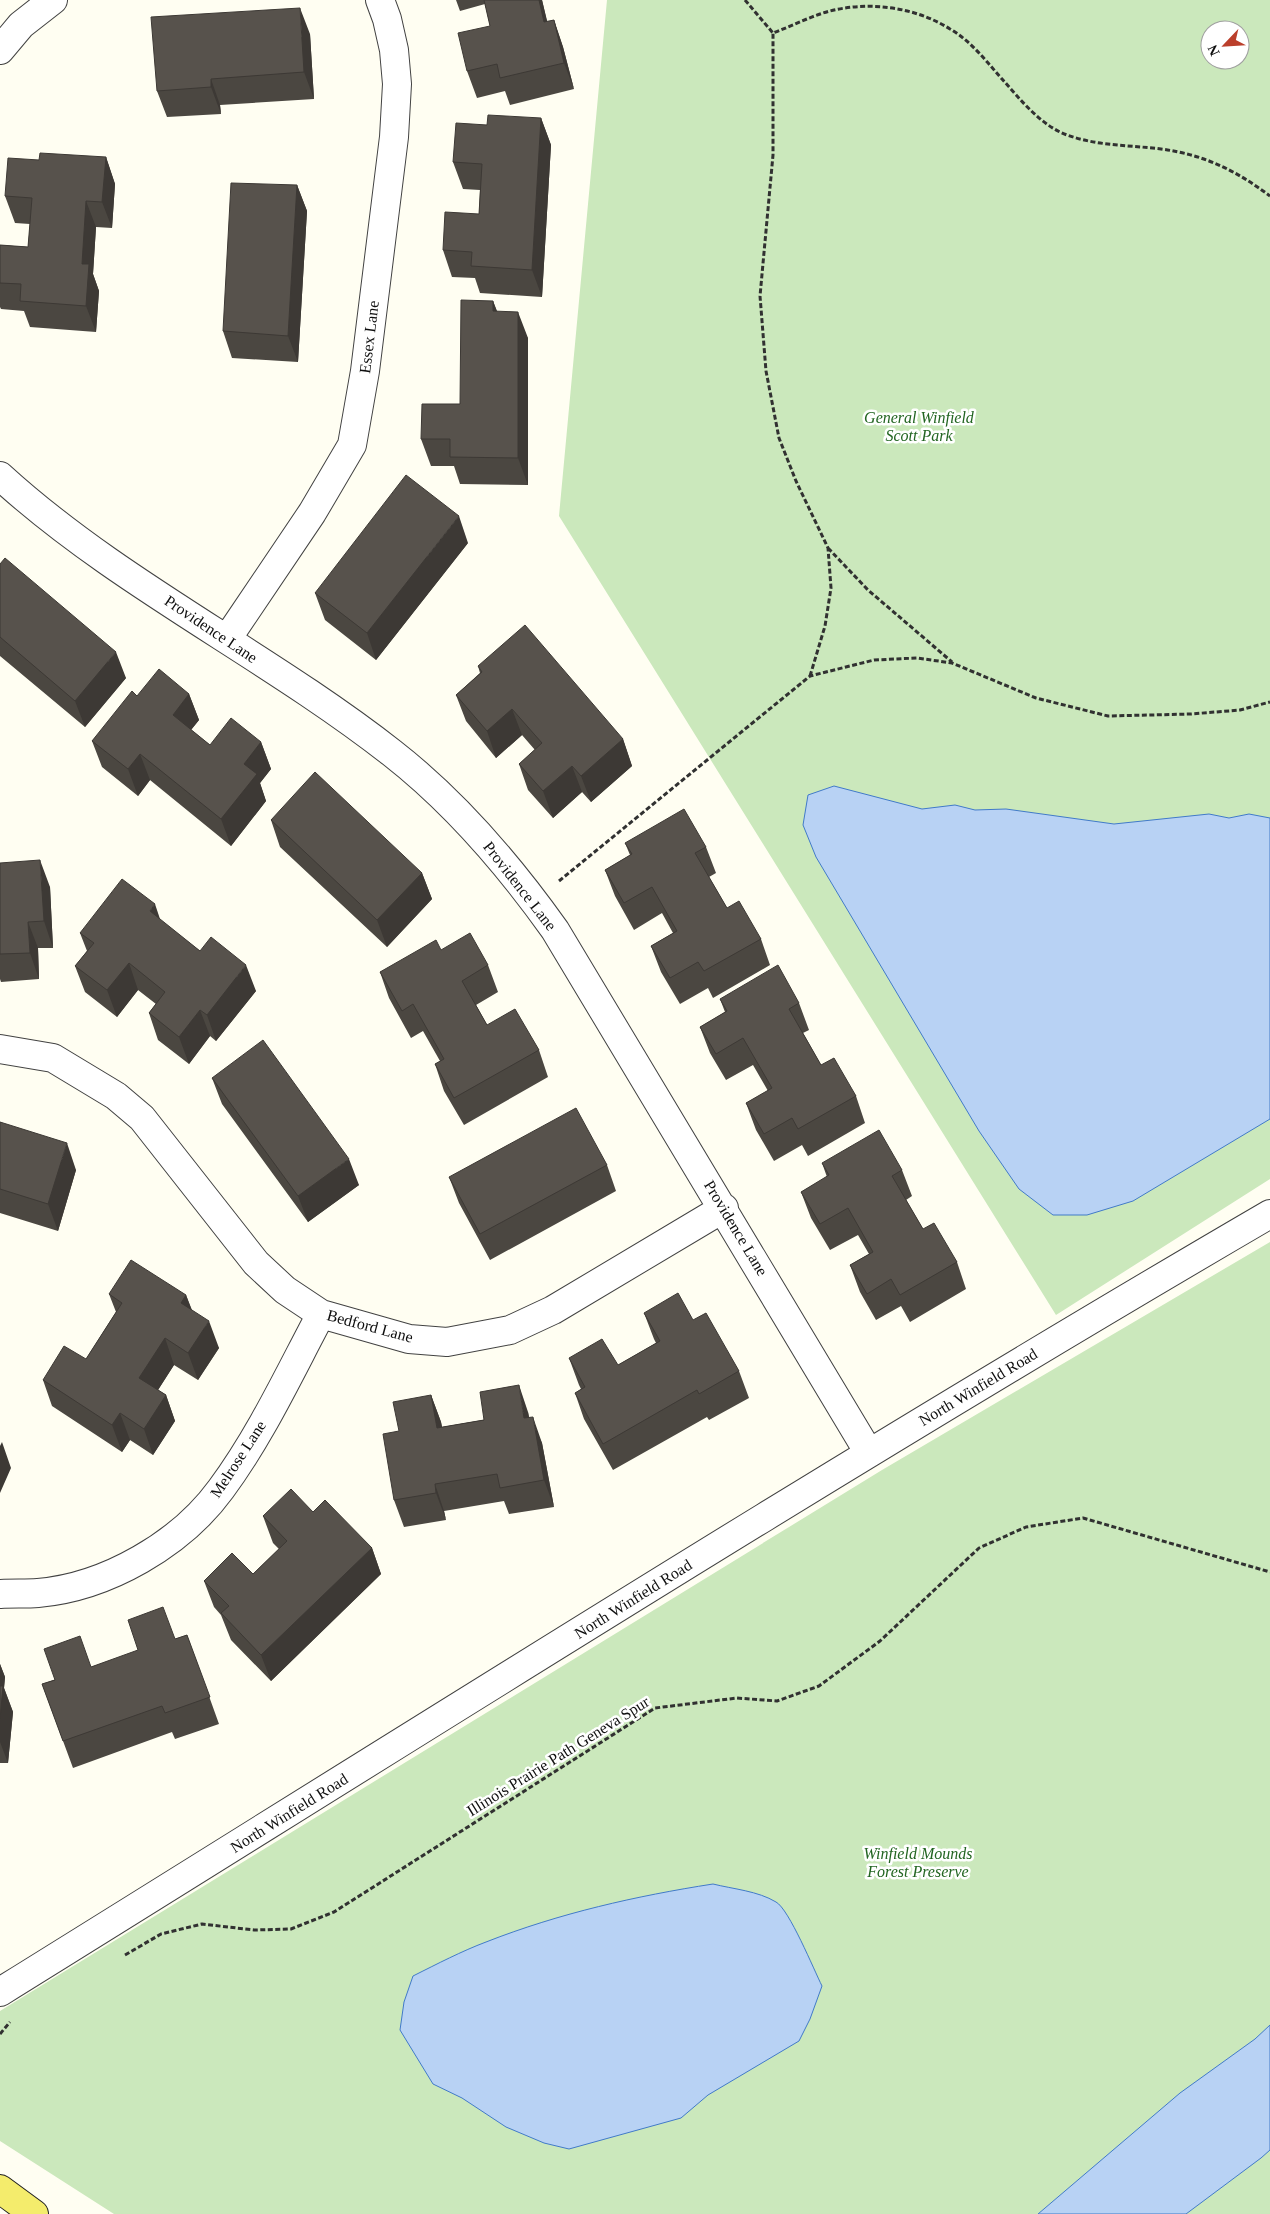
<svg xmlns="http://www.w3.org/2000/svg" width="1270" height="2214" viewBox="0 0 1270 2214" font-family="'Times New Roman',serif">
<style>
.green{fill:#cbe8bc;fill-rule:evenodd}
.water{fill:#b8d2f4;stroke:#417ac9}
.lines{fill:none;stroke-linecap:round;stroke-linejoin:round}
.minor-casing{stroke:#424242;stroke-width:30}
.major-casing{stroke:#202020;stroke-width:30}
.path{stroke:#313131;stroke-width:3;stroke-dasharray:5 2.5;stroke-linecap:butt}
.minor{stroke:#fff;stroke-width:28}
.major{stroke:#f4ec6c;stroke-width:28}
.wall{fill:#4b4741}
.shaded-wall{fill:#3d3935}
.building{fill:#57524c;stroke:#3d3935}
.labels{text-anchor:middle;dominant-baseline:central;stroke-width:5;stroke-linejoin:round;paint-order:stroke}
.street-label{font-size:16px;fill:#0f0f0f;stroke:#fff}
.park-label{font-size:16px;font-style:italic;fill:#226521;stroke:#fff}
</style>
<rect width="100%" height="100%" fill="#fffef2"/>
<path class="green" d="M607 0H1270V1179L1056 1315 559 516ZM1210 30H1240V60H1210Z
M1270 1242V2214H114L0 2141V2011L882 1470Z"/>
<path class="water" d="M834 786 922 809 955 805 975 810 1006 809 1114 824 1209 814 1229 818 1249 814 1270 818V1119L1133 1201 1087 1215H1053L1019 1189 979 1131 816 857 803 825 808 795Z
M713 1884C733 1889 758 1891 776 1902 789 1909 814 1970 822 1986L810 2019 799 2041 708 2095 681 2118 569 2149 544 2143 506 2127 462 2098 433 2084 400 2030 404 2002 413 1976C437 1964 462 1951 486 1942 560 1913 636 1896 713 1884Z
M1270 2025V2150L1261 2158 1186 2214H1038L1180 2093 1255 2039Z"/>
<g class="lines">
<defs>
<path id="minor" d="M0 50 21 25 53 0
M0 476C117 583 267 655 392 753 456 803 508 864 555 930L869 1453
M227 639 312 513 352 445 365 371 394 137 397 84 394 50 387 19 380 0
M0 1049 53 1058 116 1096 142 1118 256 1263 285 1290 321 1314 409 1339 447 1342 510 1330 553 1310 724 1208
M0 1594C13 1593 25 1594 38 1593 107 1587 181 1544 221 1489 261 1435 290 1372 321 1314
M0 1992C422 1730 841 1464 1270 1214"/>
<path id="major" d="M0 2189 34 2214"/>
</defs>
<use href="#minor" class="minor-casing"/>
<use href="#major" class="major-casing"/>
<path class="path" d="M745 0 773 33
M828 548 868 590 952 662
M810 676 825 626 831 588 828 548 796 481 779 438 766 371 760 296 773 155V33C792 26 811 16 830 11 870 1 915 7 950 29 971 41 986 61 1002 79 1020 99 1040 125 1067 135 1097 146 1129 145 1161 149 1205 155 1235 170 1270 196
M559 881 810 676 874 660 917 658 952 663 1036 698 1108 716 1191 714 1240 710 1270 702
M125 1955 161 1934 202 1924 254 1930 291 1929 334 1912 655 1708 737 1698 777 1701 819 1686 880 1641 979 1548 1026 1527 1083 1518 1270 1572
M0 2034 10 2022"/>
<use href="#minor" class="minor"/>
<use href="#major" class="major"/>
</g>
<path class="wall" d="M456 0H542L547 22 554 20 563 47 574 89 510 105 505 91 477 98 467 71 490 26 485 4 460 11Z
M310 34 314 99 220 105 221 114 167 117 157 91Z
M541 118 551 145 542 297 480 293 475 278 452 277 443 250 479 214 480 190 463 189 453 162 487 125Z
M106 157 115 184 112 228 96 227 93 274 99 291 96 332 30 327 24 311 1 309 0 307V245L28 247 30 224 15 223 5 196Z
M297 185 307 211 298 362 232 358 223 331Z
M493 301 497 311 528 338V485L460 484 454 466H431L421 439 460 404Z
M468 543 376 660 325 620 315 593Z
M0 564 126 678 85 727 0 656Z
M478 666 623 739 632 766 591 802 582 792 553 818 528 790 519 764 535 750 522 735 496 758 466 721 456 695 480 673Z
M189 694 199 720 191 730 210 745 261 742 271 769 260 783 266 801 231 846 150 780 138 796 102 767 92 741 137 696Z
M271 820 422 873 432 899 387 947 280 847Z
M625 843 706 847 716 873 709 877 727 908 761 939 770 965 713 998 708 988 680 1004 661 972 651 946 673 933 662 913 634 930 615 896 605 870 630 855Z
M0 863 50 887 53 948H38L39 979 1 982 0 979Z
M160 920 200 951 256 991 216 1041 210 1036 189 1064 158 1040 149 1013 156 1004 138 990 117 1017 85 992 75 966 87 951 80 933Z
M441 950 488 965 498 992 476 1005 487 1025 539 1050 548 1077 464 1125 444 1091 435 1064 440 1061 423 1031 411 1038 389 998 380 972Z
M720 999 799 1003 809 1030 803 1033 821 1065 856 1096 865 1123 808 1156 802 1145 774 1161 756 1130 746 1103 768 1091 753 1065 726 1080 710 1053 700 1027 725 1012Z
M212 1078 359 1185 308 1222 222 1104Z
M0 1122 76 1170 58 1231 0 1213Z
M822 1163 902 1170 912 1196 906 1200 923 1229 957 1262 966 1289 910 1322 901 1306 876 1320 860 1292 850 1265 869 1254 858 1235 830 1250 811 1218 801 1192 827 1177Z
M607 1165 616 1191 490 1260 459 1203 449 1177Z
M109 1294 186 1295 192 1310 219 1348 198 1380 174 1365 158 1390 166 1395 175 1421 153 1455 130 1440 122 1452 52 1406 43 1380 86 1359 116 1312Z
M644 1313 693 1320 739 1371 749 1398 709 1420 707 1417 613 1470 584 1419 575 1393 581 1389 579 1385 569 1358 618 1365 656 1343 654 1339Z
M431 1395 441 1422 442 1427 528 1412 529 1417 542 1443 554 1507 509 1514 504 1501 444 1511 446 1520 404 1527 394 1500 399 1431Z
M313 1512 372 1548 381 1574 271 1681 231 1640 221 1615 214 1607 204 1581 253 1574 279 1549 273 1543 263 1516Z
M187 1635 219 1724 175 1739 172 1732 73 1768 42 1684 91 1667Z
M0 1664 5 1677 4 1688 13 1712 8 1763H0Z"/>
<path class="shaded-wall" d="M539 0H542L554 49 544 22Z
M300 8 310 34 314 99 304 72Z
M554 20 563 47 574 89 564 63Z
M211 79 220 105 221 114 211 87Z
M541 118 551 145 542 297 532 270Z
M106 157 115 184 112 228 102 202Z
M297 185 307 211 298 362 288 336Z
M86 201 96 227 93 274 99 291 96 332 86 306 82 264Z
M493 301 503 328 493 311Z
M518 312 528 338V485L518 458Z
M459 516 468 543 376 660 367 633Z
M116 652 126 678 85 727 75 701Z
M189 694 199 720 182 741 173 715Z
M512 709 522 735 496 758 487 731Z
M623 739 632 766 591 802 581 776Z
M261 742 271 769 260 783 266 801 231 846 221 819 244 764Z
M140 754 150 780 138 796 128 769Z
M572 766 582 792 553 818 543 791Z
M40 860 50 887 53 948 44 921Z
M422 873 432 899 387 947 377 920Z
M155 904 164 931 150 911Z
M28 922 38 948 39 979 30 953Z
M129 963 138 990 117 1017 107 990Z
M246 965 256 991 216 1041 207 1015Z
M200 1010 210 1036 189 1064 179 1037Z
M67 1143 76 1170 58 1231 48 1204Z
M349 1159 359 1185 308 1222 298 1196Z
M186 1295 196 1322 181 1303Z
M209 1321 219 1348 198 1380 188 1353Z
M165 1338 174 1365 149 1404 139 1378Z
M519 1385 528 1412 534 1445 524 1418Z
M166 1395 175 1421 153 1455 144 1429Z
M431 1395 441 1422 447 1454 437 1428Z
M120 1413 130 1440 122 1452 112 1425Z
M533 1417 542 1443 554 1507 544 1480Z
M2 1442 11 1468 0 1493V1446Z
M435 1484 444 1511 446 1520 436 1493Z
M372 1548 381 1574 271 1681 261 1655Z
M0 1664 5 1677 4 1688 13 1712 8 1763 0 1742Z"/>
<path class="building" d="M484 0H539L544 22 554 20 564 63 500 78 497 64 467 71 458 33 490 26Z
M300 8 304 72 211 79V87L157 91 151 17Z
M488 115 541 118 532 270 471 266 472 252 443 250 445 212 479 214 482 164 453 162 456 123 487 125Z
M40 153 106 157 102 202 86 201 82 264H89L86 306 20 301 21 284 0 283V245L28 247 32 198 5 196 8 158 39 160Z
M231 183 297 185 288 336 223 331Z
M461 300 493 301V311L518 312V458L450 457V439H421L422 404H460Z
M406 475 459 516 367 633 315 593Z
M5 558 116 652 75 701 0 637V564Z
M525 625 623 739 581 776 572 766 543 791 519 764 542 743 512 709 487 731 456 695 482 672 478 666Z
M159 669 189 694 173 715 210 745 231 718 261 742 244 764 257 774 221 819 140 754 128 769 92 741 132 691 137 696Z
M315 772 422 873 377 920 271 820Z
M684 809 706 847 695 853 727 908 739 901 761 939 704 971 698 962 670 978 651 946 677 931 652 887 624 903 605 870 632 854 625 843Z
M40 860 44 921 28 922 30 953 0 954V863Z
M122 879 155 904 150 911 200 951 211 937 246 965 207 1015 200 1010 179 1037 149 1013 165 992 129 963 107 990 75 966 94 943 80 933Z
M470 933 488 965 462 981 487 1025 515 1009 539 1050 454 1098 435 1064 444 1059 413 1004 402 1011 380 972 436 940 441 950Z
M778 965 799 1003 789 1009 821 1065 834 1058 856 1096 798 1129 792 1118 764 1134 746 1103 772 1088 743 1038 716 1054 700 1027 727 1011 720 999Z
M263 1040 349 1159 298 1196 212 1078Z
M576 1108 607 1165 480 1234 449 1177Z
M0 1122 67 1143 48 1204 0 1189Z
M879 1130 902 1170 892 1176 923 1229 934 1223 957 1262 900 1295 891 1279 867 1294 850 1265 873 1252 848 1208 820 1224 801 1192 829 1175 822 1163Z
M131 1260 186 1295 181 1303 209 1321 188 1353 165 1338 139 1378 166 1395 144 1429 120 1413 112 1425 43 1380 64 1346 86 1359 122 1303 109 1294Z
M678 1293 693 1320 706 1313 739 1371 699 1394 697 1390 603 1444 575 1393 585 1387 569 1358 602 1339 618 1365 660 1341 644 1313Z
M519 1385 524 1418 533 1417 544 1480 500 1488 497 1474 435 1484 436 1493 394 1500 383 1434 399 1431 393 1402 431 1395 437 1428 484 1420 480 1392Z
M291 1489 313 1512 325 1500 372 1548 261 1655 221 1613 229 1606 204 1581 232 1553 253 1574 287 1541 263 1516Z
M163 1607 175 1639 187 1635 210 1697 165 1713 162 1706 63 1741 42 1684 55 1680 44 1649 80 1636 91 1667 138 1650 128 1620Z
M0 1686H3L0 1719Z"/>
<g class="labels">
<g class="street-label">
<text transform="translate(369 337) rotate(-83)">Essex Lane</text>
<text transform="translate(211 629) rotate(34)">Providence Lane</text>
<text transform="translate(520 886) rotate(52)">Providence Lane</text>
<text transform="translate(736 1228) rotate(59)">Providence Lane</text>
<text transform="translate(370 1326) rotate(15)">Bedford Lane</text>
<text transform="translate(978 1387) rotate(-31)">North Winfield Road</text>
<text transform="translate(238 1459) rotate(-57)">Melrose Lane</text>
<text transform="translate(633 1599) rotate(-32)">North Winfield Road</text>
<text transform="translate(558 1756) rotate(-32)">Illinois Prairie Path Geneva Spur</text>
<text transform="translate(289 1813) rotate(-32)">North Winfield Road</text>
</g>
<g class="park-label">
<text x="919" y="417">General Winfield<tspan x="919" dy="18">Scott Park</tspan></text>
<text x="918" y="1853">Winfield Mounds<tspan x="918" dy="18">Forest Preserve</tspan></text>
</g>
</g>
<g transform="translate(1225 45) rotate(245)"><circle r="24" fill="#ffffff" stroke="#9f9f9f"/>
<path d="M0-4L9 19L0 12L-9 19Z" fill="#bb3f2b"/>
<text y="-8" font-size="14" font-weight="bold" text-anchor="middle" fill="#0f0f0f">N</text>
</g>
</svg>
